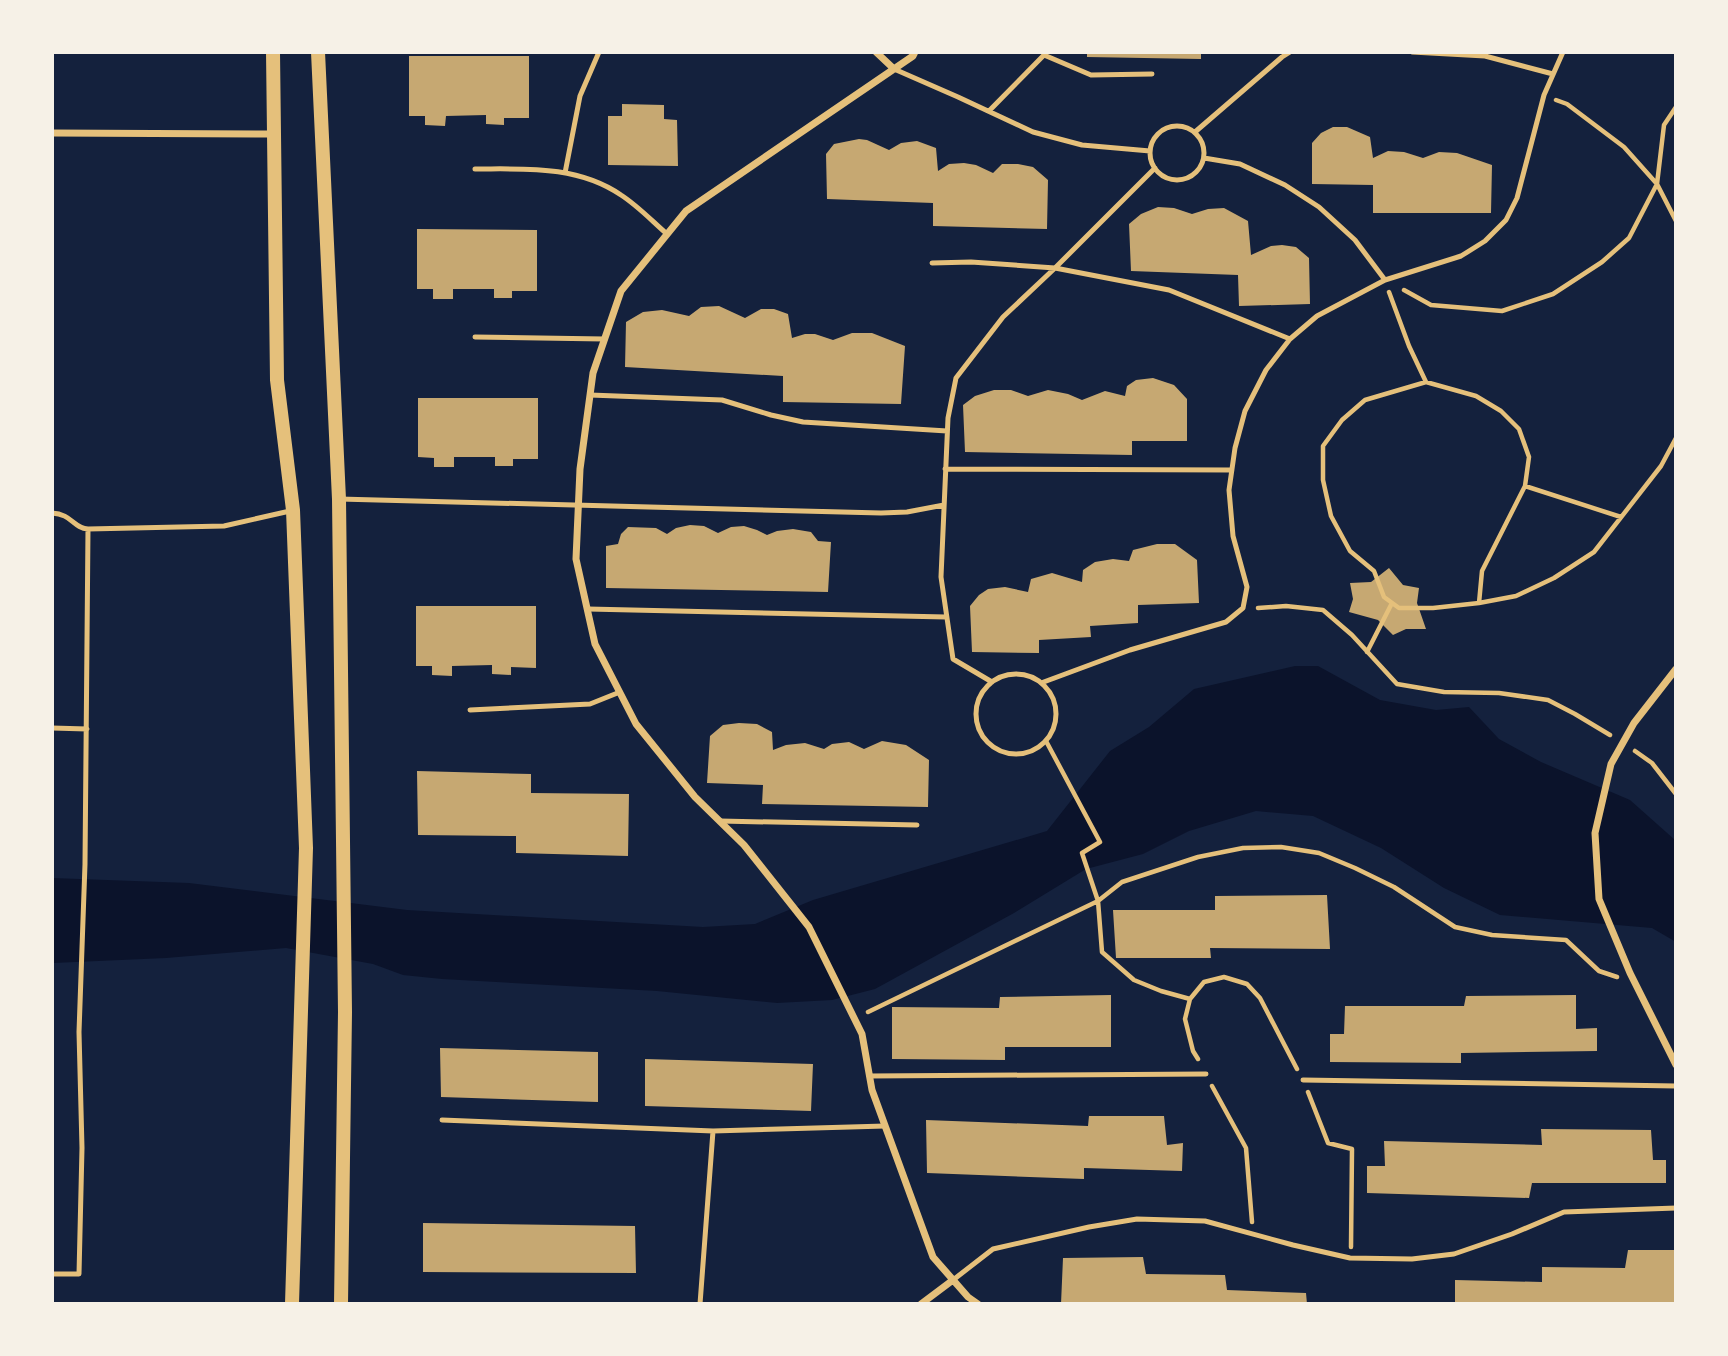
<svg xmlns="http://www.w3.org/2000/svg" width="1728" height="1356" viewBox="0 0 1728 1356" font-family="'Libre Baskerville',serif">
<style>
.water{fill:#0b132b}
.building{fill:#c6a872}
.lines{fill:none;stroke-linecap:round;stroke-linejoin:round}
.path{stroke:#e5c07b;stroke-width:4.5}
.service{stroke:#e5c07b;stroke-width:5}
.minor{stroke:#e5c07b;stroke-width:7}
.secondary{stroke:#e5c07b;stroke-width:14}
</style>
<rect width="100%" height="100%" fill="#14213d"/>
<path class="water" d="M1295 666H1318L1380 700 1436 710 1469 707 1499 739 1541 762 1630 800 1675 840 1676 942 1652 928 1500 915 1444 888 1381 848 1313 816 1256 811 1189 831 1143 854 1086 869 1014 913 875 989 832 1000 777 1003 657 991 442 979 403 975 373 964 286 948 166 958 53 963 52 878 189 883 407 910 703 927 755 924 813 900 1047 831 1110 751 1149 727 1194 689Z"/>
<path class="building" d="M1087 52H1201V59L1087 57Z
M409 56H529V118H504V125L486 124V115L446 116 445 126 425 125V116H409Z
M622 104 664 105V119L677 120 678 166 608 165V116H622Z
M1333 127H1347L1370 137 1373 158 1388 151 1404 152 1423 158 1439 152 1457 153 1492 165 1491 213H1373V185L1312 184V143L1321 133Z
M859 139 867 140 889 150 901 143 917 141 936 148 938 171 949 164 964 163 976 165 993 173 1002 164H1018L1033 167 1048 180 1047 229 933 226V203L827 199 826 154 834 144Z
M1158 207 1174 208 1192 214 1208 209 1224 208 1248 221 1251 255 1271 246 1282 245 1296 247 1309 258 1310 304 1239 306 1238 275 1131 271 1129 224 1141 214Z
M417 229 537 230V291H512V298H494V289H453V299H433V289H417Z
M719 306 745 318 761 309H774L788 314 792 338 805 334H815L833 340 852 333H872L905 346 901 404 783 402V376L625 367 626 322 643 312 662 310 689 316 701 307Z
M1153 378 1174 385 1187 399V441H1132V455L965 452 963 405 975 396 994 390H1011L1028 396 1048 390 1068 394 1082 400 1105 391 1125 396 1127 386 1136 380Z
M418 398H538V459H513V466H495V457H454V467H434V458L418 457Z
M690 525 704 526 718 533 731 527 744 526 757 530 767 535 777 531 793 529 811 532 818 541 831 542 828 592 606 588V546L618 544 621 534 628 527 656 528 667 534 676 528Z
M1157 544H1175L1197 560 1199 603 1138 605V623L1090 626 1091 637 1039 640V653L972 652 970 606 979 595 988 589 1005 587 1028 592 1031 579 1052 573 1082 582 1083 570 1095 562 1113 559 1129 561 1133 550Z
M1389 568 1403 585 1419 588 1417 603 1426 629H1406L1393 635 1378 620 1349 612 1353 599 1350 583 1371 582Z
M416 606H536V668L511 667V675L492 674V665L452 666V676L432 675V666H416Z
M739 723 757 724 772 732 773 750 786 745 805 743 824 749 832 744 849 742 864 749 882 741 906 745 929 760 928 807 762 804 763 785 707 783 710 736 723 725Z
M417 771 531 774V793L629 794 628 856 516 853V836L418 835Z
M1327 895 1330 949 1210 948 1211 958H1116L1113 910H1215V896Z
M1111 995V1047H1005V1060L892 1059V1007L999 1008 1000 997Z
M1576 995V1029L1597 1028V1051L1461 1053V1063L1330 1062V1034H1344L1345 1006H1464L1466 996Z
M440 1048 598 1052V1102L441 1097Z
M645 1059 813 1064 811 1111 645 1106Z
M1089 1116H1164L1167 1145 1183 1143 1182 1171 1084 1168V1179L927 1173 926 1120 1088 1126Z
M1541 1129 1651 1130 1653 1160H1666V1183H1532L1529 1198 1367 1193V1166H1385L1384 1141 1542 1145Z
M423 1223 635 1226 636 1273 423 1272Z
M1628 1250H1676V1302L1627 1304H1455V1280L1542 1282V1267L1625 1268Z
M1143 1257 1146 1274 1225 1275 1227 1290 1306 1293 1307 1304H1061L1063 1258Z"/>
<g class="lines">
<path class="path" d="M1556 100 1567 104 1624 147 1657 184 1676 221
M1404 290 1431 305 1502 311 1553 294 1602 262 1629 238 1657 184 1664 125 1676 107
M1389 292 1409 346 1426 382
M1525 486 1621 517
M1479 603 1482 571 1525 486 1529 457 1519 429 1501 411 1476 396 1426 382 1365 400 1342 420 1323 446V480L1331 516 1350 551 1374 571 1384 597 1399 608H1433L1479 603 1516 596 1554 578 1594 552 1661 466 1676 438
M1258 608 1286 606 1323 610 1352 635 1397 684 1444 692 1499 693 1548 700 1575 714 1610 735
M1367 652 1392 603
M1046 741 1100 842 1082 853 1098 901 1102 952 1134 980 1161 991 1190 999
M1635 751 1652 763 1676 794
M868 1012 1098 901 1122 882 1198 857 1243 848 1281 847 1319 853 1355 868 1394 887 1455 927 1492 935 1566 940 1599 971 1617 977
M1198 1059 1193 1051 1185 1019 1190 999 1204 982 1224 977 1247 984 1260 998 1297 1069
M1212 1086 1246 1148 1252 1222
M1308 1092 1328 1143 1352 1149 1351 1247"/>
<path class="service" d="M1412 52 1485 56 1553 74
M894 69 958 97 1033 132 1082 145 1150 151
M989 111 1044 55 1091 75 1152 74
M1150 153a27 27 0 1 1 54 0a27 27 0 1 1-54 0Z
M1195 132 1282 57 1290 52
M1204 158 1240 164 1285 185 1319 207 1355 240 1385 280
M475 169C525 169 577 165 621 195 638 206 652 221 667 234
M565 173 580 96 599 52
M932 263 971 262 1055 268 1169 290 1290 339
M475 337 604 339
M590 395 722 400 771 415 803 422 947 431
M945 469 1232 470
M339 499 881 513 907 512 944 505
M52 513C72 514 73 528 88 529L224 526 290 511
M588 609 946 617
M976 714a40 40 0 1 1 80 0a40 40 0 1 1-80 0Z
M992 682 953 659 941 577 948 418 956 378 1003 317 1055 268 1155 168
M1041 683 1130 650 1226 622 1243 608 1247 587 1233 536 1229 490 1235 448 1245 411 1266 370 1290 339 1317 316 1385 280 1461 256 1485 241 1506 220 1517 198 1544 95 1563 52
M470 710 590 704 620 692
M52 728 87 729
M720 821 917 825
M869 1076 1206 1074
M1303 1080 1676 1086
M442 1120 713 1131 885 1126
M52 1274H79L82 1148 79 1032 85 864 88 529
M953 1280 993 1249 1089 1227 1137 1219 1205 1221 1293 1245 1350 1258 1412 1259 1454 1254 1512 1234 1564 1212 1676 1208
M700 1304 713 1131"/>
<path class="minor" d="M876 52 894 69
M915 52 913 56 686 211 621 291 593 373 580 469 576 559 595 644 636 724 695 797 744 845 809 927 862 1034 872 1090 933 1257 968 1297 978 1304
M52 133 274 134
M1676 669 1634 723 1611 764 1595 833 1599 899 1630 973 1676 1065
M921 1304 953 1280"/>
<path class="secondary" d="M273 52 277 380 293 510 306 848 292 1304
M318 52 339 499 345 1012 341 1304"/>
</g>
<rect width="1728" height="1356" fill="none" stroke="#f6f1e7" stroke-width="108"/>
</svg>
